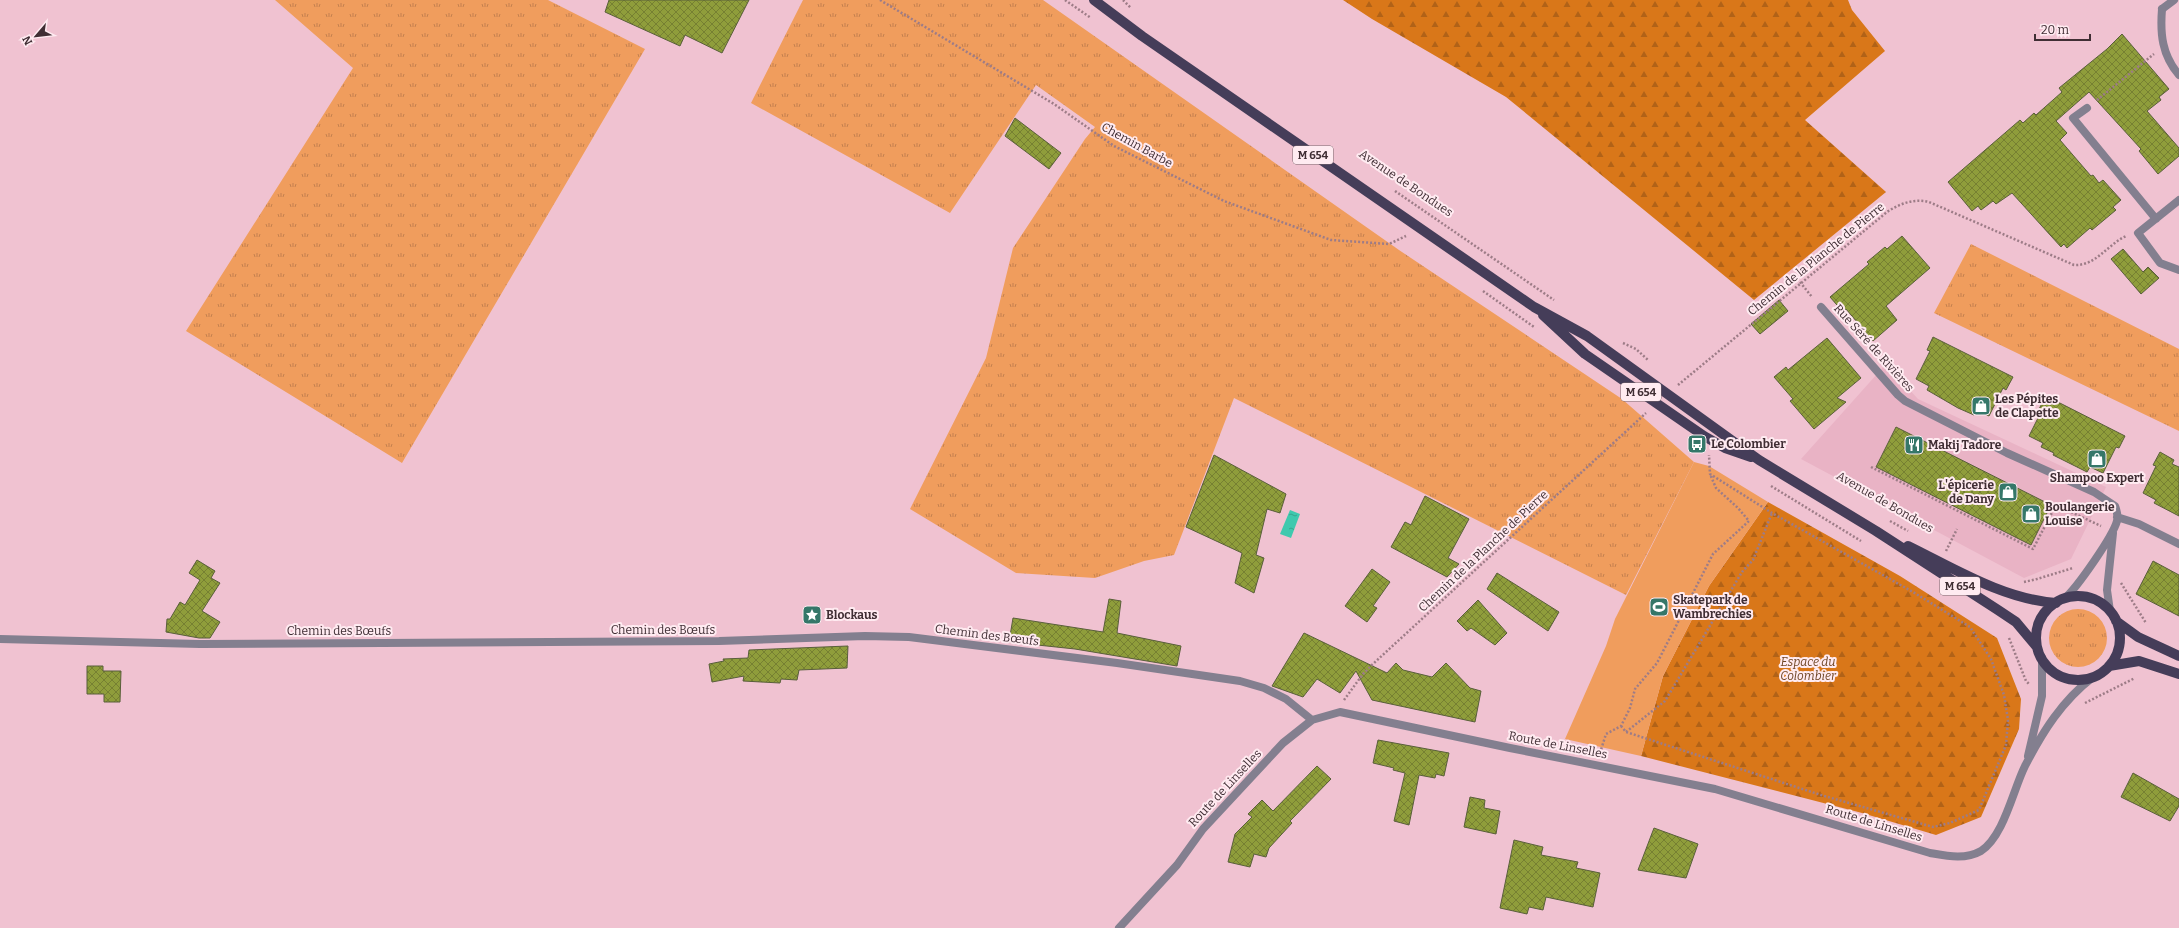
<svg xmlns="http://www.w3.org/2000/svg" width="2179" height="928" viewBox="0 0 2179 928" font-family="Bitter,serif">
<style>
.built{fill:#e9b3c5}
.grass{fill:url(#grass-tufts)}
.forest{fill:url(#forest-firs)}
.garden{fill:#f09d5d}
.water{fill:url(#water-ripples)}
.building{fill:url(#building-cross-hatch);stroke:#595f3a}
.lines{fill:none;stroke-linecap:round;stroke-linejoin:round}
.path{stroke:#9d7c87;stroke-width:2.5;stroke-dasharray:2 2;stroke-linecap:butt}
.lane{stroke:#837f8f;stroke-width:8}
.street{stroke:#837f8f;stroke-width:8}
.primary{stroke:#453d59;stroke-width:10}
.labels{text-anchor:middle;dominant-baseline:central;stroke-width:4;stroke-linejoin:round;paint-order:stroke}
.shield{fill:#ffebf1;stroke:#79676d;stroke-width:1}
.shield-label{font-size:11px;font-weight:bold;fill:#402e34}
.street-label{font-size:12px;fill:#402e34;stroke:#ffebf1}
.poi-label{font-size:12px;font-weight:bold;fill:#402e34;stroke:#ffebf1;text-anchor:start}
.park-label{font-size:12px;font-style:italic;fill:#704626;stroke:#ffebf1}
</style>
<defs>
<pattern id="grass-tufts" width="24" height="20" patternUnits="userSpaceOnUse"><rect width="24" height="20" fill="#f09d5d"/><path d="M3 7l-1-3M5 7V3M7 7l1-3M15 17l-1-3M17 17v-4M19 17l1-3" fill="none" stroke="#c4804e"/></pattern>
<pattern id="forest-firs" width="22" height="20" patternUnits="userSpaceOnUse"><rect width="22" height="20" fill="#d97719"/><path d="M5 1l3.5 6h-7zM16 11l3.5 6h-7z" fill="#b16217"/></pattern>
<pattern id="water-ripples" width="26" height="14" patternUnits="userSpaceOnUse"><rect width="26" height="14" fill="#3fc9ae"/><path d="M2 4q2-2 4 0t4 0M15 11q2-2 4 0t4 0" fill="none" stroke="#36a48e"/></pattern>
<pattern id="building-cross-hatch" width="8" height="8" patternUnits="userSpaceOnUse"><rect width="8" height="8" fill="#8f9d3b"/><path d="M0 0l8 8M0 8l8-8" fill="none" stroke="#768032"/></pattern>
</defs>
<rect width="100%" height="100%" fill="#f0c2d1"/>
<path class="built" d="M1886 364 1918 399 2106 487 2071 559 2024 578 1801 459Z"/>
<path class="grass" d="M275 0H548L645 49 402 463 186 331 353 68Z
M803 0H1043L1399 250 1622 399 1694 462 1626 595 1234 398 1174 555 1144 561 1095 578 1016 573 910 509 986 358 1013 248 1085 139 1095 127 1036 85 950 213 751 103Z
M1971 244 2179 349V431L1934 313Z
M2049 638a29 29 0 1 1 58 0a29 29 0 1 1-58 0Z"/>
<path class="forest" d="M1343 0H1848L1852 10 1885 51 1805 120 1886 192 1754 300 1506 97 1372 19Z
M1768 502 1900 576 1997 638 2021 699 2019 729 1981 817 1936 835 1862 813 1641 756 1663 676 1709 586Z"/>
<path class="garden" d="M1694 462 1709 466 1768 502 1709 586 1663 676 1641 756 1565 739 1606 646 1615 619Z"/>
<path class="water" d="M1290 510 1300 514 1291 538 1280 534Z"/>
<path class="building" d="M609 0H749L722 53 685 35 680 46 605 12Z
M2122 34 2169 89 2159 97 2161 100 2147 111 2179 148V156L2158 174 2139 151 2141 149 2089 92 2056 121 2067 133 2060 140 2091 176 2093 175 2099 183 2103 180 2121 200 2113 207 2116 210 2092 230 2090 228 2067 248 2064 244 2061 247 2012 193 1996 204 1993 201 1981 210 1978 206 1972 211 1948 182 2020 120 2023 123 2034 113 2036 115 2062 92 2059 88 2107 49Z
M1015 118 1061 153 1049 169 1005 136Z
M1902 236 1930 268 1886 306 1897 320 1873 341 1846 309 1843 312 1830 297 1869 264 1867 262 1885 247 1887 249Z
M2123 249 2143 272 2148 267 2159 278 2141 294 2111 259Z
M1779 300 1788 311 1760 334 1751 324Z
M1933 337 2013 377 2006 390 2003 388 1989 416 1977 410 1974 415 1958 408 1927 390 1929 386 1916 379 1930 351 1927 350Z
M1827 338 1861 378 1837 398 1846 402 1814 429 1790 401 1793 399 1774 377 1786 367 1788 370Z
M2046 396 2125 436 2119 448 2116 447 2103 473 2090 467 2087 472 2053 455 2054 453 2041 447 2043 443 2029 436 2042 410 2039 409Z
M1896 427 2051 505 2031 545 1876 467Z
M2160 452 2174 460 2172 464 2179 467V516L2154 503 2156 500 2143 493 2156 466 2153 465Z
M1214 455 1286 494 1280 513 1267 509 1256 555 1264 558 1254 593 1235 583 1242 553 1186 527Z
M1425 496 1469 519 1448 558 1459 564 1447 577 1391 547 1405 522 1411 525Z
M197 560 215 571 211 578 220 583 202 611 220 622 210 638H199L166 632 167 619H170L180 602 185 605 200 580 189 573Z
M2153 561 2179 575V616L2136 594Z
M1372 569 1390 582 1373 606 1377 608 1367 622 1345 606Z
M1497 573 1559 612 1548 631 1487 589Z
M1109 599 1121 601 1117 633 1181 646 1177 666 1075 649 1009 642 1013 618 1103 632Z
M1478 600 1507 633 1495 645 1471 628 1467 631 1457 621Z
M1304 633 1387 673 1396 663 1403 670 1432 677 1446 663 1470 688 1481 691 1475 722 1372 700 1356 671 1340 693 1317 679 1303 697 1272 686Z
M848 646 847 668 799 670 797 680 781 679 780 683 743 681 744 676 712 682 709 664 724 661 723 659 748 658 749 650Z
M87 666H103V671H121L120 702H104V694H87Z
M1378 740 1449 753 1444 776 1436 774 1435 778 1419 775 1409 825 1394 821 1405 773 1393 770 1394 768 1373 763Z
M1317 766 1331 779 1290 821 1292 823 1269 848 1266 857 1254 854 1250 867 1228 862 1235 834 1252 817 1248 814 1262 800 1273 811Z
M2133 773 2179 799V806L2170 821 2121 797Z
M1470 797 1485 800 1484 808 1500 811 1496 834 1464 827Z
M1654 828 1698 844 1686 878 1638 870Z
M1514 840 1543 847 1541 855 1578 862 1576 868 1600 873 1593 907 1546 897 1543 910 1529 907 1527 914 1500 908Z"/>
<g class="lines">
<path class="path" d="M880 0 1054 104 1114 146 1224 201 1331 240 1389 244 1406 236
M1065 0 1091 18
M1123 0 1131 8
M2097 100 2154 54
M1395 191 1554 300
M1800 282 1812 297
M1483 291 1534 327
M1623 343 1636 349 1648 360
M1678 385 1887 212C1899 204 1914 198 1929 202L2074 265C2096 266 2107 245 2126 236
M1871 467 2033 549 2056 505 2101 526
M1771 486 1861 541
M1890 521 1908 531
M1946 551 1957 529
M2024 582 2037 579 2073 568
M2121 583 2146 623
M2009 638 2026 681 2029 684
M1344 700 1363 674 1374 663 1646 413
M2085 703 2135 678
M1621 726 1626 732 1821 795 1933 827 1950 823 1979 810 2006 745 2008 720 2004 695 1991 659 1970 627 1913 592 1772 513 1710 474 1709 455
M1626 732 1665 701 1742 572 1753 560 1772 513
M1600 753 1606 734 1621 726 1630 708 1635 689 1657 663 1713 554 1749 521 1738 508 1716 488 1710 474"/>
<path class="lane" d="M2162 9 2174 0"/>
<path class="street" d="M2162 9C2160 34 2162 55 2179 75
M2087 108 2073 118 2156 219
M2179 200 2138 233 2160 263 2179 270
M1821 307 1898 395 1905 401 2007 453 2094 492 2115 506C2117 511 2118 516 2117 521 2113 536 2077 588 2064 599
M2117 517 2139 524 2179 544
M2110 611 2107 590 2113 533
M0 639 200 644 719 641 865 636 909 637 1117 663 1240 681 1264 688 1286 699 1312 720
M2028 756 2042 696V658
M1119 928 1177 865 1203 829 1283 743 1312 720 1340 712 1510 748 1715 789 1930 853C1947 856 1965 860 1981 851 2004 836 2013 790 2025 766 2043 731 2062 701 2093 677"/>
<path class="primary" d="M1094 0 1142 36 1534 307 1587 336 1759 460 1876 531 1998 610 2016 622 2037 647
M1543 315 1585 354 1704 436 1725 448 1751 457
M1908 546C1955 569 2003 599 2056 603
M2036 638a42 42 0 1 1 84 0a42 42 0 1 1-84 0Z
M2116 621 2138 637 2179 656
M2109 666 2139 661 2179 674"/>
</g>
<defs>
<symbol id="shop-square" viewBox="-11 -11 22 22"><rect x="-9" y="-9" width="18" height="18" rx="4" fill="#357769" stroke="#ffebf1"/><path d="M-5-2.5h2.3a2.7 3.5 0 0 1 5.4 0H5L5.5 6h-11ZM-1.5-2.5h3a1.5 2.3 0 0 0-3 0Z" fill="#fff"/></symbol>
<symbol id="bus-square" viewBox="-11 -11 22 22"><rect x="-9" y="-9" width="18" height="18" rx="4" fill="#357769" stroke="#ffebf1"/><path d="M-5-6H5V4H4V6H2V4H-2V6H-4V4H-5ZM-3.5-4V0h7V-4ZM-3.5 1.2v1.5H-2V1.2ZM2 1.2v1.5H3.5V1.2Z" fill="#fff"/></symbol>
<symbol id="restaurant-square" viewBox="-11 -11 22 22"><rect x="-9" y="-9" width="18" height="18" rx="4" fill="#357769" stroke="#ffebf1"/><path d="M-5-6h1v4h1v-4h1v4h1v-4h1v5L-1.5 .5V6h-2V.5L-5-1ZM5-6V6H3V1.5H1.5Q1.5-4 5-6Z" fill="#fff"/></symbol>
<symbol id="stadium-square" viewBox="-11 -11 22 22"><rect x="-9" y="-9" width="18" height="18" rx="4" fill="#357769" stroke="#ffebf1"/><path d="M0-5a6.5 5 0 1 0 0 10a6.5 5 0 1 0 0-10ZM-3.5-1.8h7v3.6h-7Z" fill="#fff"/></symbol>
<symbol id="sight-square" viewBox="-11 -11 22 22"><rect x="-9" y="-9" width="18" height="18" rx="4" fill="#357769" stroke="#ffebf1"/><path d="M0-6L1.8-2.2L6-1.7L2.9 1.2L3.7 5.4L0 3.3L-3.7 5.4L-2.9 1.2L-6-1.7L-1.8-2.2Z" fill="#fff"/></symbol>
</defs>
<g fill-rule="evenodd">
<use href="#shop-square" x="1970" y="395" width="22" height="22"/>
<use href="#bus-square" x="1686" y="433" width="22" height="22"/>
<use href="#restaurant-square" x="1903" y="434" width="22" height="22"/>
<use href="#shop-square" x="2086" y="448" width="22" height="22"/>
<use href="#shop-square" x="1997" y="481" width="22" height="22"/>
<use href="#shop-square" x="2020" y="503" width="22" height="22"/>
<use href="#stadium-square" x="1648" y="596" width="22" height="22"/>
<use href="#sight-square" x="801" y="604" width="22" height="22"/>
</g>
<g class="labels">
<g class="shield">
<rect x="1293" y="146" width="40" height="18" rx="3"/>
<rect x="1621" y="383" width="40" height="18" rx="3"/>
<rect x="1940" y="577" width="40" height="18" rx="3"/>
</g>
<g class="shield-label">
<text x="1313" y="155">M 654</text>
<text x="1641" y="392">M 654</text>
<text x="1960" y="586">M 654</text>
</g>
<g class="street-label">
<text transform="translate(1137 145) rotate(29)">Chemin Barbe</text>
<text transform="translate(1406 183) rotate(34)">Avenue de Bondues</text>
<text transform="translate(1816 259) rotate(-39)">Chemin de la Planche de Pierre</text>
<text transform="translate(1874 348) rotate(48)">Rue Séré de Rivières</text>
<text transform="translate(1885 502) rotate(30)">Avenue de Bondues</text>
<text transform="translate(1483 551) rotate(-43)">Chemin de la Planche de Pierre</text>
<text x="663" y="630">Chemin des Bœufs</text>
<text x="339" y="631">Chemin des Bœufs</text>
<text transform="translate(987 635) rotate(7)">Chemin des Bœufs</text>
<text transform="translate(1558 745) rotate(11)">Route de Linselles</text>
<text transform="translate(1225 788) rotate(-47)">Route de Linselles</text>
<text transform="translate(1874 823) rotate(17)">Route de Linselles</text>
</g>
<g class="poi-label">
<text x="1995" y="399">Les Pépites<tspan x="1995" dy="14">de Clapette</tspan></text>
<text x="1711" y="444">Le Colombier</text>
<text x="1928" y="445">Makij Tadore</text>
<text x="2097" y="478" text-anchor="middle">Shampoo Expert</text>
<text x="1994" y="485" text-anchor="end">L'épicerie<tspan x="1994" dy="14">de Dany</tspan></text>
<text x="2045" y="507">Boulangerie<tspan x="2045" dy="14">Louise</tspan></text>
<text x="1673" y="600">Skatepark de<tspan x="1673" dy="14">Wambrechies</tspan></text>
<text x="826" y="615">Blockaus</text>
</g>
<g class="park-label">
<text x="1808" y="662">Espace du<tspan x="1808" dy="14">Colombier</tspan></text>
</g>
</g>
<g transform="translate(36 36) rotate(242)" stroke="#ffebf1" stroke-width="3" paint-order="stroke">
<path d="M0-3L7 15L0 10L-7 15Z" fill="#402e34"/>
<text y="-6" font-size="11" font-weight="bold" text-anchor="middle" fill="#402e34">N</text>
</g>
<path d="M2035 34v6h55v-6" fill="none" stroke="#402e34" stroke-width="2"/>
<text x="2041" y="34" font-size="12" fill="#402e34" stroke="#ffebf1" stroke-width="3" paint-order="stroke">20 m</text>
</svg>
